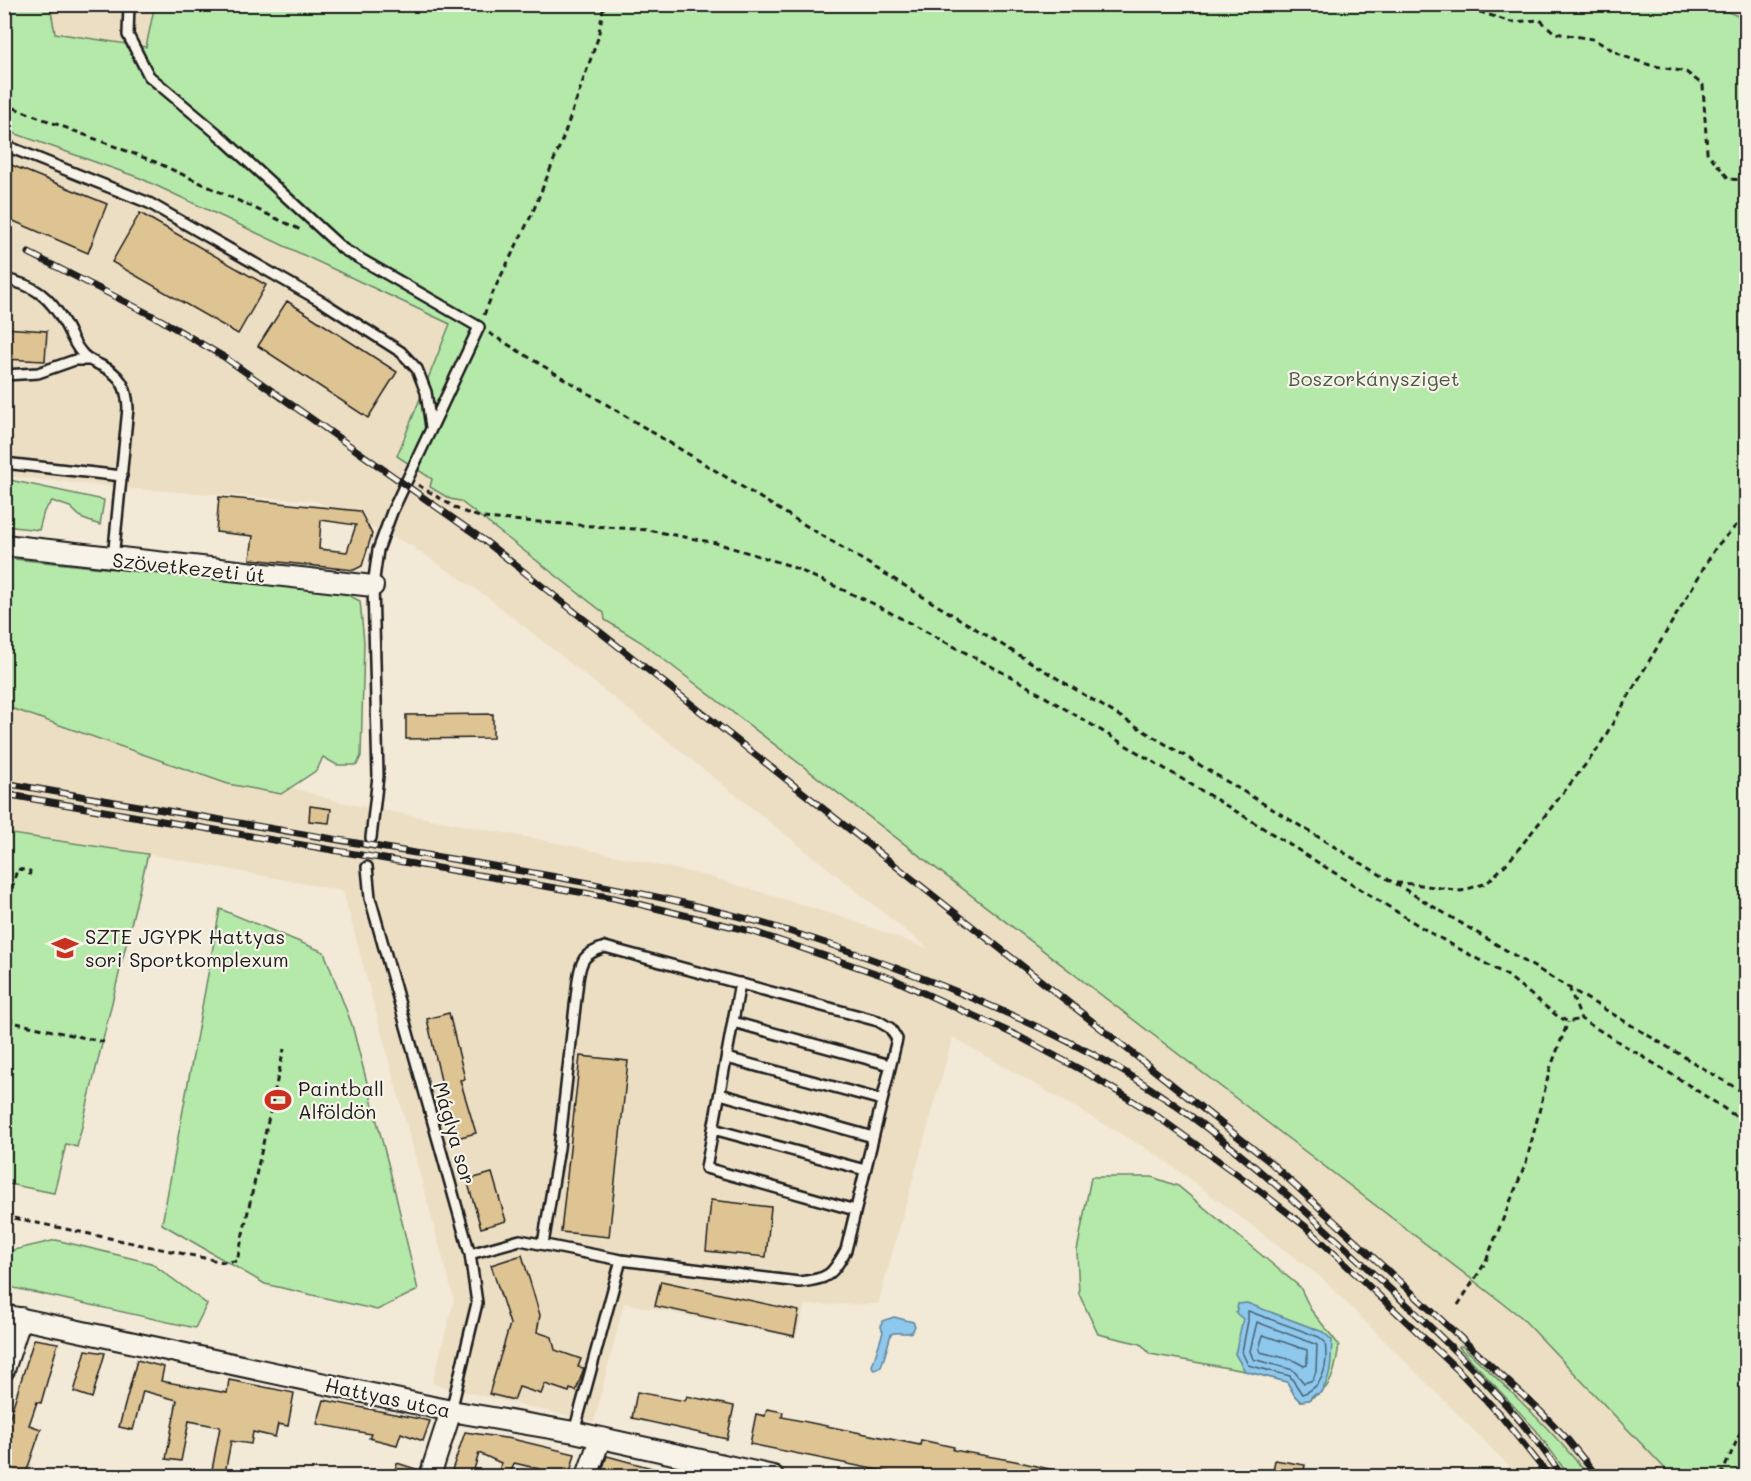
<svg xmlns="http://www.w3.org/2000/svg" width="1751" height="1481" font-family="Mali,sans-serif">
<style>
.built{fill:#ecdec3}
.green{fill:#b4e9aa;stroke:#688263;stroke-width:1.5}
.water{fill:#8ec8ed;stroke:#608399;stroke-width:1.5}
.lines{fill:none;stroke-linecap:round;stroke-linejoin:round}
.shore{stroke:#4a6170;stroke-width:1.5}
.building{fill:#dec393;stroke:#1c1c1c;stroke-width:1.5;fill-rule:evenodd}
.lane-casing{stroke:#1c1c1c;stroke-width:14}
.street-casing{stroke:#1c1c1c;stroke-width:24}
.path{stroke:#1c1c1c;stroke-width:3;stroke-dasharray:6 4.5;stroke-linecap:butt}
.lane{stroke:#f7f3e8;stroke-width:9}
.street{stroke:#f7f3e8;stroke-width:20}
.rail-casing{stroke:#1c1c1c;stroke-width:7}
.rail{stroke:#f7f3e8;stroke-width:4.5;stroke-dasharray:14;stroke-linecap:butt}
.labels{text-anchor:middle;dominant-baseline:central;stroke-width:4.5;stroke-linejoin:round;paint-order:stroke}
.park-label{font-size:20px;fill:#4a5a47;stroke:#f7f3e8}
.street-label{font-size:20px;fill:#1c1c1c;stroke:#f7f3e8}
.poi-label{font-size:20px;fill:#1c1c1c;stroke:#f7f3e8;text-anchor:start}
</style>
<rect width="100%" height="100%" fill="#f2e9d7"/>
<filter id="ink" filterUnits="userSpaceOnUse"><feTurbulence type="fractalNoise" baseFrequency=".0167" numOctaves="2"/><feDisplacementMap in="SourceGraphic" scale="12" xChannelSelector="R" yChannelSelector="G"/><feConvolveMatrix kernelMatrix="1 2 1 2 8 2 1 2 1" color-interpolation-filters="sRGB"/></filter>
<g filter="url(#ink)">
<path class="built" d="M50,5H155L147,47L55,33Z
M5,130L140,178L450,324L397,456L421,471L1521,1317L1672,1476H1519L1323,1279L1159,1156L953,1037L878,1304L805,1305L796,1338L624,1303L594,1422L432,1384L454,1300L343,891L148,854L5,833V704L340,802L568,845L711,877L842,917L929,949L486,596L410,545L316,501L134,489L5,476Z"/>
<path class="green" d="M155,4H1708L1746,19V1476H1672L1521,1317L641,642L605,620L604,613L460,501L450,499L430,487L432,479L397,456L450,324L140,178L5,130V5H50L55,33L146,47Z
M5,479L104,500L100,525L83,519L70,507L52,501L44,511L39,530L5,526Z
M4,558L342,592L360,601L364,642L361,756L357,765H337L323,757L317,770L281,794L228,784L5,706Z
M5,833L148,854L77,1147L66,1144L54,1193L9,1184L5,1198Z
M220,909L324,952L352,1025L391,1175L418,1290L377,1310L265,1284L162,1224Z
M1091,1177H1152L1178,1186L1300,1287L1311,1310L1339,1345C1336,1361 1335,1382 1320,1393C1316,1396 1313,1395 1309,1400L1300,1401L1295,1396L1287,1382L1245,1371L1150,1354L1141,1344L1098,1334L1079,1294L1077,1251Z
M56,1240L151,1263L207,1304L195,1328L5,1286V1252Z
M1462,1346C1507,1387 1551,1429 1589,1476H1569L1536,1430L1459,1347Z"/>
<path class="water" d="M1247,1303L1323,1332L1332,1340C1331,1359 1332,1378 1320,1393L1313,1395L1309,1400L1300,1401L1295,1396L1287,1382L1245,1371L1235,1354L1243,1319L1236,1313L1238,1304Z
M894,1317L913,1322L915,1326L912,1332C905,1335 899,1331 891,1334C888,1345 885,1356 881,1367L874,1370L872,1366L883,1332L881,1327L882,1321Z"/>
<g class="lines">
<path class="shore" d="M1248,1311L1319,1337L1325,1342C1328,1363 1325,1387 1302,1394L1290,1376L1248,1365L1242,1352L1248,1321Z
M1257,1322L1317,1345L1316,1371L1313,1380L1304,1383L1293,1370L1253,1359L1250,1351Z
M1263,1335L1307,1350V1365L1304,1366L1293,1360L1260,1352L1259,1349Z"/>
</g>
<path class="building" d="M4,162L107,204L88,253L4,217Z
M140,213L266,285L238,334L112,262Z
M287,301L397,372L368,418L258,346Z
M4,328L47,331L45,361L4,359Z
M219,497L360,511L372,534L362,566L354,570L250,559L253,536L216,532ZM321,520L356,525L347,552L319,549Z
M493,714V738L406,739V715Z
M310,806L331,809L329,823L309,821Z
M449,1013L465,1079L460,1080L476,1133L457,1138L445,1098L427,1019Z
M580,1056L628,1061L609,1237L561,1232Z
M492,1173L506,1221L481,1228L467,1180Z
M711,1200L771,1207L766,1257L706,1251Z
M522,1255L540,1315L537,1332L552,1337L555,1350L581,1359L578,1367L584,1368L576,1391L570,1389L569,1392L545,1384L541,1394L519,1387L514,1400L489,1394L510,1324L491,1265Z
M661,1281L799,1311L794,1336L655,1306Z
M34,1339L58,1343L41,1403L37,1402L29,1425L41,1429L25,1476H4V1435Z
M86,1350L105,1353L92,1398L74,1392Z
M137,1360L164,1367L161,1381L227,1393L229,1380L294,1393L288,1426L278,1424L275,1437L253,1432L251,1444L231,1441L225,1473L212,1470L220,1427L189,1421L181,1461L166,1459L177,1400L143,1391L133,1430L119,1427Z
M637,1392L685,1401L687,1396L734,1406L727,1439L632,1418Z
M324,1400L364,1408L430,1421L423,1441L401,1433L397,1445L369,1438L371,1434L317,1424Z
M767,1409L783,1412L782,1417L920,1445L921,1440L954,1447L953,1450L1015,1461L1058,1471V1476H907L750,1444L756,1414L765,1416Z
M465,1432L512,1439L575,1454L569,1476L514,1463L510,1476H498L501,1463L479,1453L472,1476L452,1470Z
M607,1456L667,1472V1476H600Z
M1275,1460L1305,1465L1303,1476H1272Z
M397,1463L419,1470L418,1476H393Z"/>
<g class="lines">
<g class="lane-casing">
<path id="lane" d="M129,4L128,35L149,76L219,135L343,249L479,327L392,512L378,550L373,586L378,776L371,838
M4,145L149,203L324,303L401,352L417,369L426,392L431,427
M4,279C35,285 50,297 65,324C70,333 74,344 81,352C86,359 92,361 100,365C120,374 127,386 128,408L113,559
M4,375L38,373L75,360H89
M4,463L122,476
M367,867L370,898L470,1254L477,1303L451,1411
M740,983L706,1168L855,1210
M4,1020H6
M733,1022L890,1065
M727,1058L882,1100
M720,1094L873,1137
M713,1129L865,1170
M543,1244L559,1148L578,980C581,959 584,954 605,947L878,1021L890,1028L897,1039L846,1250C832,1275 829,1279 799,1282L621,1260L574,1432
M470,1254L520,1240L621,1260"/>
</g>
<g class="street-casing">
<path id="street" d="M4,545L373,586
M4,1315L451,1411L574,1432L773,1476
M4,1370L21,1318
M430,1476L451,1411
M587,1476L600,1439"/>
</g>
<path class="path" d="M1438,4L1465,7L1511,22L1540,20L1555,33L1593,39L1623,56L1650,65L1686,72L1703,85L1707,152L1729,179L1746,180
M4,104L158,163L303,231
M484,315L494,290L532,214L563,138L598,38L604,4
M489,333L1394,883L1746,1094
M418,485L459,510L482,518L648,530L716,543L788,565L872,603L1017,680L1247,818L1429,932L1508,976L1556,1015L1568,1022L1581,1019
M1396,883L1414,884L1461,891L1487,883L1509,861L1597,750L1716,547L1746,515
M4,905H8L17,869L30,871L29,879
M1569,987L1581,1019L1681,1080L1746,1123
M16,1023L104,1042
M4,1216L223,1262L237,1261L284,1049
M1458,1305L1485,1263L1526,1163L1550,1069L1568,1022
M1721,1476L1746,1420"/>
<use href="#lane" class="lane"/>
<use href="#street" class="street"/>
<g class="rail-casing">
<path id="rail" d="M29,253L161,320L224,357L485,541L1270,1162L1540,1411L1567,1439L1597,1476
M4,783C141,807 278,829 415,853C530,872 649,891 762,923C833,944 902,969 970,997C1035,1025 1101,1054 1159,1094C1233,1143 1298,1204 1363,1264C1434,1330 1508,1396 1562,1476
M4,794L614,898L754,932L893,979L1018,1036L1087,1073L1154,1114L1260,1191L1306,1227L1459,1371L1501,1416L1549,1476"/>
</g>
<use href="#rail" class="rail"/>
</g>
</g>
<defs>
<g id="university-bare" transform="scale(2.07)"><path d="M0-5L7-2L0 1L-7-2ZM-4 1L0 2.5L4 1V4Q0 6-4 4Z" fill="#c8321e" stroke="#f7f3e8" stroke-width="2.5" paint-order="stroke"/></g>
<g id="stadium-bare" transform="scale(2.07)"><path d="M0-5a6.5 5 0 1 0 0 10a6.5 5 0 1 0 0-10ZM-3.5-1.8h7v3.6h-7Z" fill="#c8321e" stroke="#f7f3e8" stroke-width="2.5" paint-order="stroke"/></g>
</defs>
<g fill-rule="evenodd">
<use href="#university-bare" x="65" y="948"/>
<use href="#stadium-bare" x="278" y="1100"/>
</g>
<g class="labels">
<g class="park-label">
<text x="1374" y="378">Boszorkánysziget</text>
</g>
<g class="street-label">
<text transform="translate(189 567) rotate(6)">Szövetkezeti út</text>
<text transform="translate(455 1133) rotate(74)">Máglya sor</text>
<text transform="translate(388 1397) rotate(12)">Hattyas utca</text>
</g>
<g class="poi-label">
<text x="85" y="936">SZTE JGYPK Hattyas<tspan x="85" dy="23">sori Sportkomplexum</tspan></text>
<text x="298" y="1088">Paintball<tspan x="298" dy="23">Alföldön</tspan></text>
</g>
</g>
<rect width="1751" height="1481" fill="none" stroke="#f7f3e8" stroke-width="24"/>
<rect x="12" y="12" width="1727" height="1457" fill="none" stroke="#1c1c1c" stroke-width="2" filter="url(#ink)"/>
</svg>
